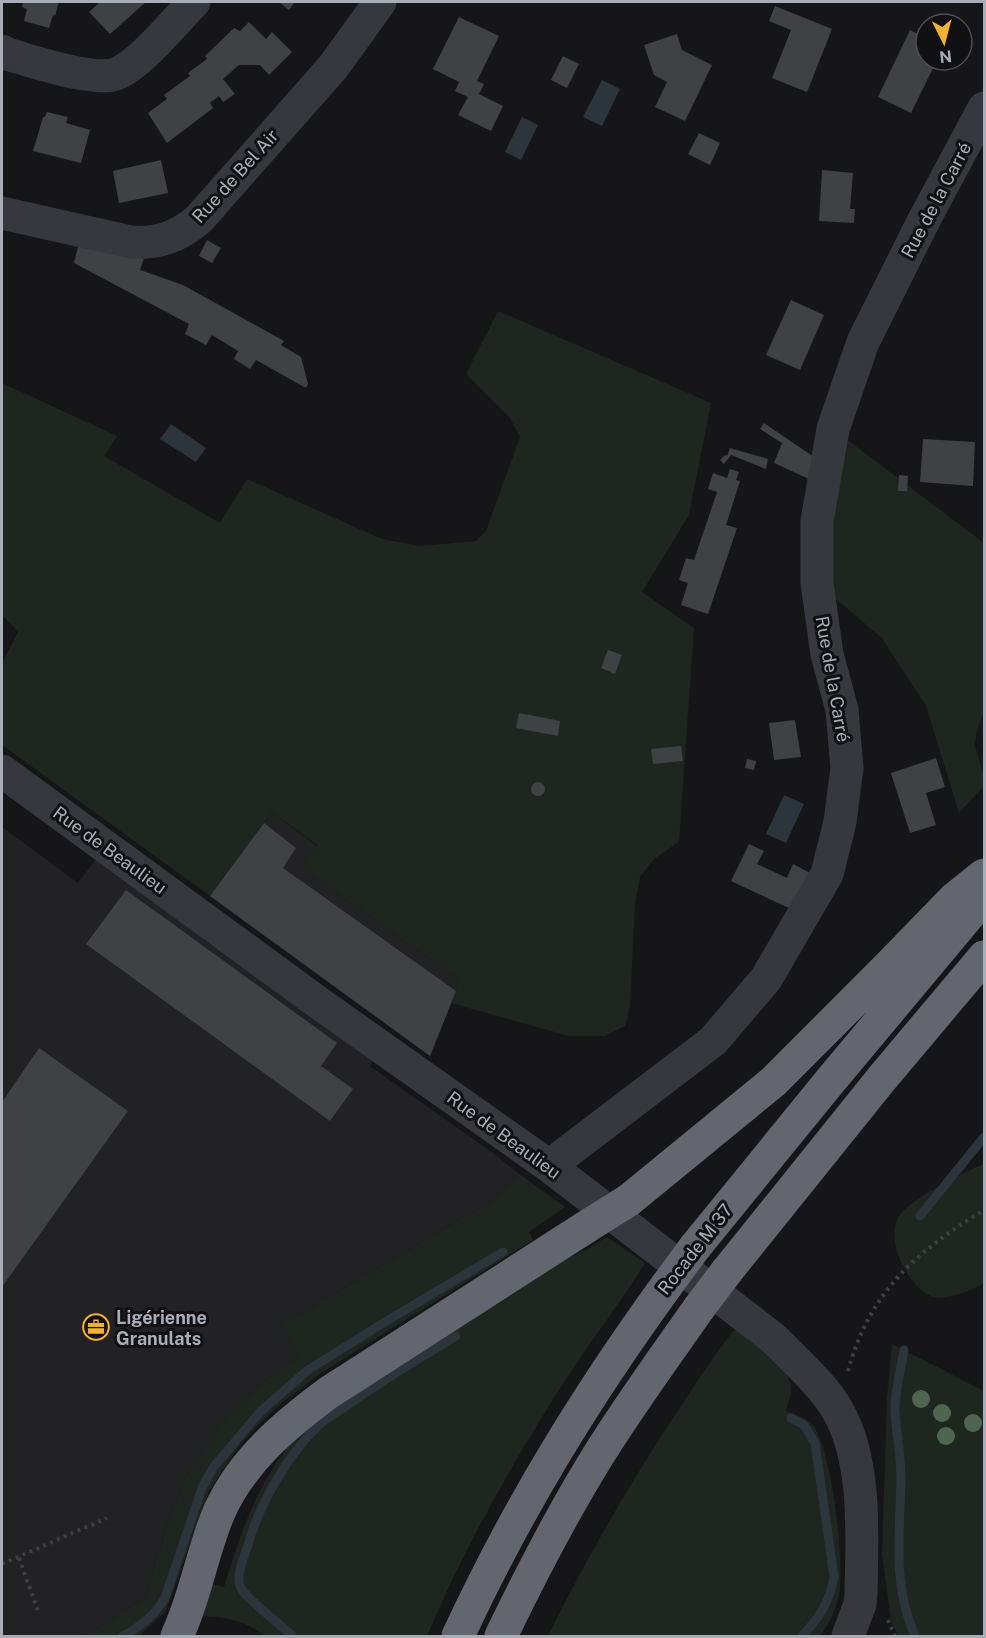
<svg xmlns="http://www.w3.org/2000/svg" width="986" height="1638" font-family="'Public Sans',sans-serif">
<style>
.built{fill:#222225}
.green{fill:#1e261f}
.water{fill:#2c353c}
.lines{fill:none;stroke-linecap:round;stroke-linejoin:round}
.stream{stroke:#2c353c;stroke-width:9}
.building{fill:#404145}
.path{stroke:#3d3f44;stroke-width:4;stroke-dasharray:3 4.5;stroke-linecap:butt}
.minor{stroke:#37383d;stroke-width:33}
.highway{stroke:#63666e;stroke-width:33}
.highway-bridge{stroke:#63666e;stroke-width:33}
.tree{fill:#506452}
.labels{text-anchor:middle;dominant-baseline:central;stroke-width:6;stroke-linejoin:round;paint-order:stroke}
.street-label{font-size:18px;fill:#a8adb8;stroke:#111113}
.poi-label{font-size:18px;font-weight:bold;fill:#a8adb8;stroke:#111113;text-anchor:start}
</style>
<rect width="100%" height="100%" fill="#161618"/>
<path class="built" d="M272,812L317,846L301,868L460,980L430,1056L210,896Z
M2,827L78,883L99,855L377,1056L370,1066L497,1156L518,1173L498,1197L281,1325L301,1356L263,1382L246,1399L189,1471L171,1514L145,1596L114,1619L83,1636H2Z"/>
<path class="green" d="M498,311L711,403L689,515L642,592L694,628L679,842L654,859L640,877L635,904L630,1006L625,1026L605,1036H569L451,1003L460,980L301,868L317,845L272,812L210,896L2,745V663L18,632L2,615V383L117,436L104,456L220,523L247,479L382,539L420,546L476,541L486,531L520,437L510,418L466,374Z
M833,429L984,543V712L977,731L975,745L983,773V787L959,813L926,706L882,638L817,583Z
M984,1164V1283C973,1290 946,1301 933,1297C908,1288 884,1239 899,1216C909,1200 966,1171 984,1164Z
M518,1173L565,1207L529,1232L533,1240L321,1373L284,1401L262,1421L240,1445L209,1491L169,1603L165,1612L139,1636H83L114,1619L145,1596L171,1514L189,1471L228,1417L263,1382L300,1356L281,1325L498,1197Z
M607,1237L645,1263C621,1302 593,1338 568,1376C515,1458 465,1546 427,1636H265C244,1620 227,1617 201,1616L210,1584L224,1587C245,1519 261,1472 312,1419L555,1258C575,1260 590,1247 607,1237Z
M739,1324C755,1339 784,1361 790,1382C793,1391 788,1402 786,1411C794,1414 804,1417 811,1423C832,1444 845,1565 839,1595C836,1610 829,1625 819,1636H548C585,1561 627,1488 673,1418C694,1386 715,1353 739,1324Z
M892,1344L984,1391V1636H899L891,1621L882,1554L887,1397Z"/>
<path class="water" d="M602,80L620,89L602,126L583,117Z
M522,117L538,125L521,160L505,152Z
M171,424L206,448L196,462L160,439Z
M784,795L804,804L786,843L766,834Z"/>
<g class="lines">
<path class="stream" d="M920,1216L984,1137
M904,1350C901,1369 895,1390 895,1409C896,1432 901,1455 901,1478C900,1533 892,1584 915,1636
M791,1418L804,1425L815,1443L834,1577C829,1603 820,1617 802,1636
M123,1636C140,1627 155,1615 165,1598L202,1488L213,1468L260,1412L308,1370L385,1322L503,1252
M292,1636C281,1624 244,1598 240,1586C236,1573 245,1555 249,1542C260,1503 289,1453 319,1425C327,1418 336,1413 345,1407C380,1381 419,1359 456,1336"/>
</g>
<path class="building" d="M23,2H59L55,16L53,15L49,28L24,21L27,9L22,7Z
M100,2H146L110,34L89,12Z
M279,2H295L289,10Z
M775,6L832,29L807,92L772,78L791,30L769,21Z
M459,17L499,36L477,81L484,84L479,94L503,106L491,131L458,115L468,97L455,91L459,82L433,69Z
M249,22L266,39L272,32L292,52L269,75L260,65H239L223,79L235,94L223,102L219,96L210,103L213,108L167,143L148,113L167,99L164,95L190,76L188,73L207,59L205,56L234,28L240,31Z
M910,30L926,38V60H931L929,63L934,66L911,113L878,97Z
M677,34L682,50L712,65L685,121L655,107L667,82L654,75L644,45Z
M563,56L579,64L567,88L551,80Z
M47,112L68,117L66,123L90,130L81,163L33,151L43,117H45Z
M699,133L720,143L710,165L688,154Z
M161,160L168,193L119,203L113,171Z
M822,170L853,173L850,209H855L854,223L819,221Z
M207,240L221,248L212,263L199,256Z
M79,243L145,255L140,270L183,285L284,341L281,345L301,357L308,384L306,388L256,360L250,369L234,359L238,351L212,335L206,345L185,334L189,324L74,263Z
M791,300L824,315L800,370L766,355Z
M764,423L814,457L809,479L774,463L782,443L760,429Z
M923,439L975,442L973,486L920,482Z
M730,448L768,459L766,469L731,455L724,464L720,460L725,455L727,456Z
M730,469L739,472L736,480L740,481L726,525L737,528L708,614L681,605L688,583L679,580L686,558L694,560L717,492L708,489L713,473L727,478Z
M899,475L908,476L907,491H898Z
M608,650L622,655L615,674L601,668Z
M519,713L560,721L558,736L516,728Z
M795,720L801,757L774,760L769,723Z
M681,746L683,761L653,764L651,749Z
M936,758L945,787L926,793L936,825L910,833L891,773Z
M747,759L756,761L754,770L745,768Z
M531 789a7 7 0 1 1 14 0a7 7 0 1 1-14 0Z
M264,823L296,848L283,868L456,991L430,1056L210,896Z
M749,844L764,851L757,864L787,878L793,864L812,874L791,909L731,881Z
M126,890L337,1043L321,1066L353,1089L330,1121L86,944Z
M39,1048L128,1111L2,1287V1102Z"/>
<g class="lines">
<path class="path" d="M848,1371C869,1292 917,1251 984,1210
M19,1558L39,1614
M2,1564L107,1518
M888,1620L895,1636"/>
<path class="minor" d="M2,51L7,54C32,61 92,82 116,74C140,65 175,21 194,2
M2,213L131,242C158,244 178,237 199,219L333,67L380,2
M2,771L323,1006L549,1166L773,1338C793,1358 825,1387 838,1411C867,1462 862,1536 861,1593L860,1604L848,1636
M549,1166L713,1041L766,979L827,874L840,822L847,768L842,710L827,654L817,583V521L833,429L863,342L924,220L984,108"/>
<path class="highway" d="M629,1200L773,1082L889,966L954,899L984,875
M695,1247L831,1080L984,897
M727,1271L883,1077L984,957
M177,1636C196,1596 202,1551 220,1510C243,1460 285,1425 328,1393L586,1227
M458,1636C517,1509 585,1398 667,1285
M501,1636C530,1576 561,1516 596,1459C628,1407 664,1358 699,1308"/>
<path class="highway-bridge" d="M586,1227L629,1200
M667,1285L695,1247
M699,1308L727,1271"/>
</g>
<g class="tree">
<circle cx="921" cy="1399" r="9"/>
<circle cx="942" cy="1413" r="9"/>
<circle cx="973" cy="1423" r="9"/>
<circle cx="946" cy="1436" r="9"/>
</g>
<defs>
<g id="office-ring" transform="scale(1.35)"><circle r="9.5" fill="#111113" stroke="#f2b134" stroke-width="1.5"/><path d="M-6-3h4V-5.5h4V-3h4V5H-6ZM-1-4.5V-3h2v-1.5ZM-6 0V1H6V0Z" fill="#f2b134"/></g>
</defs>
<g fill-rule="evenodd">
<use href="#office-ring" x="96" y="1327"/>
</g>
<g class="labels">
<g class="street-label">
<text transform="translate(235 176) rotate(-48)">Rue de Bel Air</text>
<text transform="translate(936 200) rotate(-62)">Rue de la Carré</text>
<text transform="translate(833 679) rotate(80)">Rue de la Carré</text>
<text transform="translate(110 850) rotate(36)">Rue de Beaulieu</text>
<text transform="translate(504 1135) rotate(36)">Rue de Beaulieu</text>
<text transform="translate(695 1249) rotate(-52)">Rocade M 37</text>
</g>
<g class="poi-label">
<text x="116" y="1317">Ligérienne<tspan x="116" dy="21">Granulats</tspan></text>
</g>
</g>
<rect width="986" height="1638" fill="none" stroke="#a8adb8" stroke-width="6"/>
<g transform="translate(944 42) rotate(174)"><circle r="28" fill="#111113" stroke="#4d4f55" stroke-width="1.5"/>
<path d="M0-4.5L10 22L0 15L-10 22Z" fill="#f2b134"/>
<text y="-9" font-size="16" font-weight="bold" text-anchor="middle" fill="#a8adb8">N</text>
</g>
</svg>
